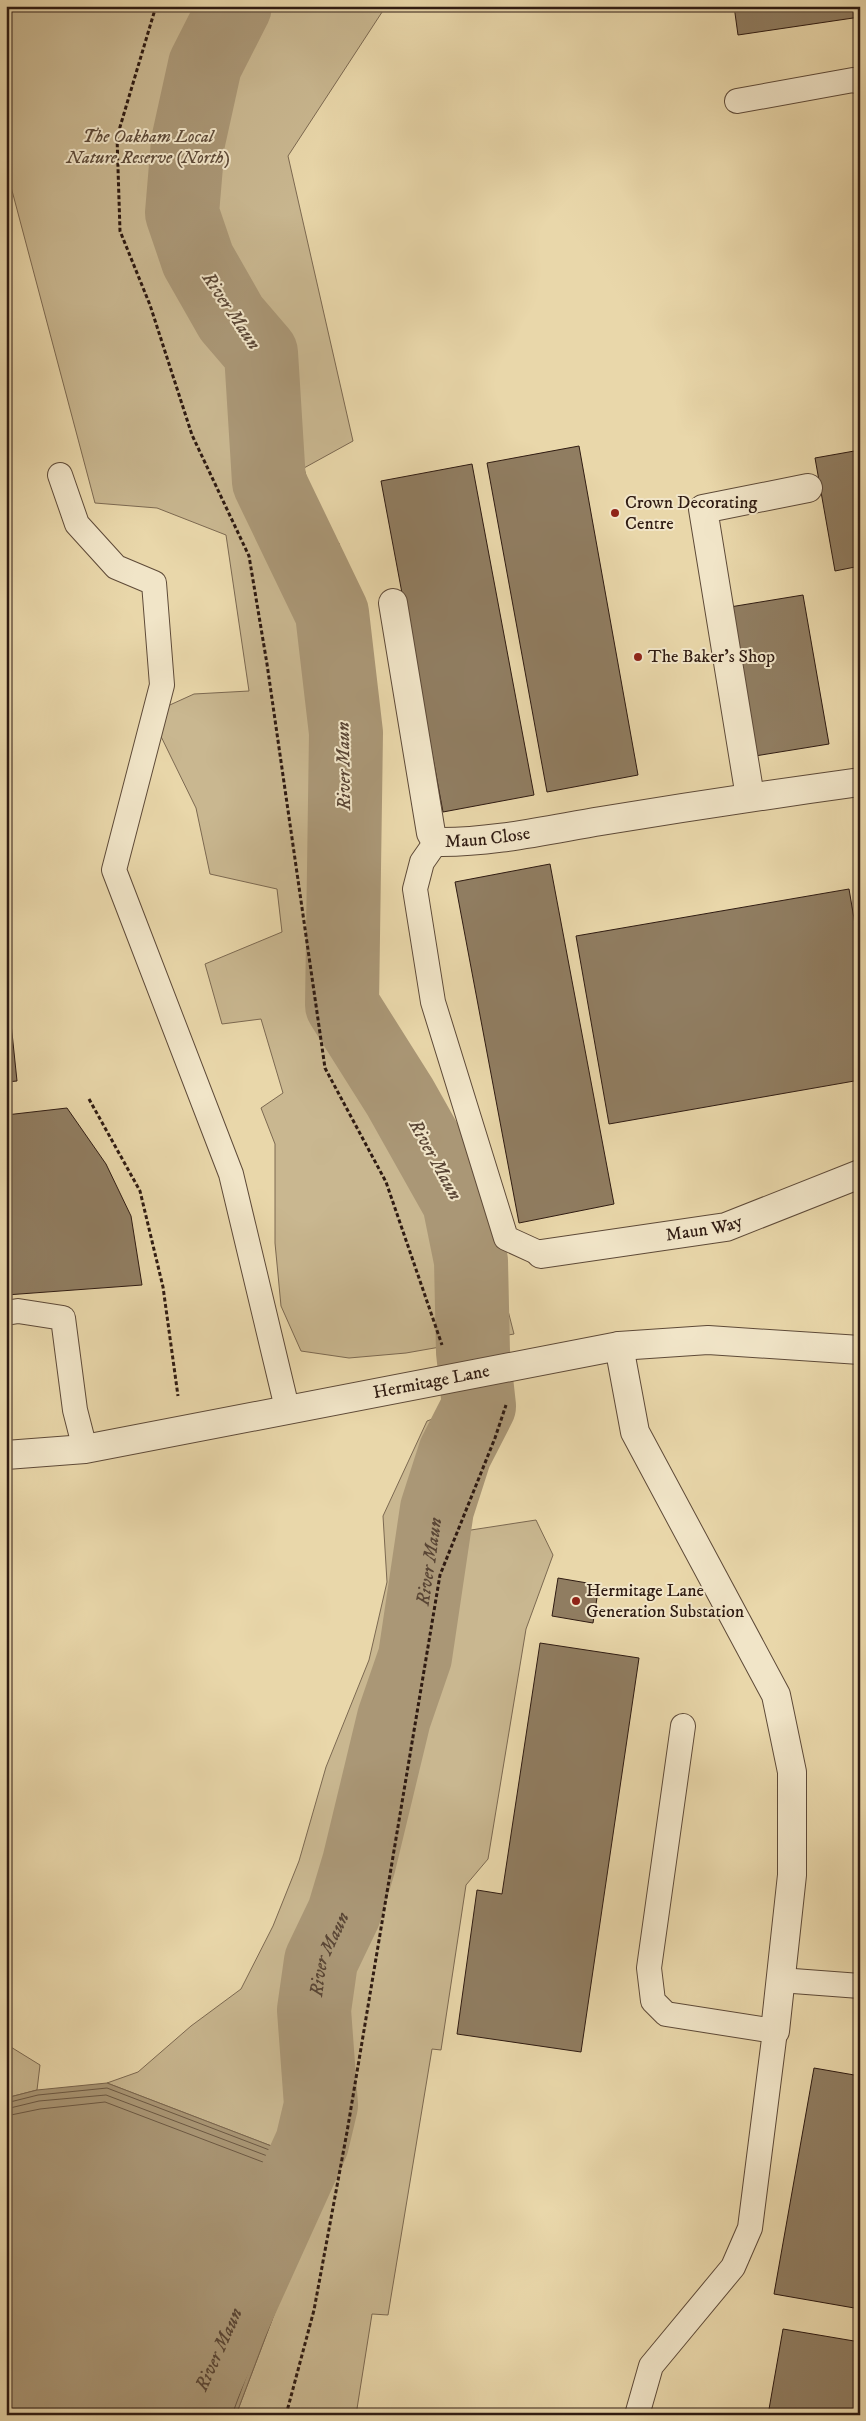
<svg xmlns="http://www.w3.org/2000/svg" width="866" height="2421" font-family="'IM FELL DW Pica',serif">
<style>
.green{fill:#c9b790;stroke:#7c6951}
.water{fill:#aa9776;stroke:#79654e}
.lines{fill:none;stroke-linecap:round;stroke-linejoin:round}
.shore{stroke:#6c5944;stroke-width:1}
.river{stroke:#aa9776;stroke-width:74}
.building{fill:#907d61;stroke:#2f1b12}
.service-casing{stroke:#5e4a38;stroke-width:26}
.minor-casing{stroke:#5e4a38;stroke-width:30}
.tertiary-casing{stroke:#5e4a38;stroke-width:30}
.path{stroke:#2f1b12;stroke-width:3;stroke-dasharray:4 2.5;stroke-linecap:butt}
.service{stroke:#f1e5c8;stroke-width:24}
.minor{stroke:#f1e5c8;stroke-width:28}
.tertiary{stroke:#f1e5c8;stroke-width:28}
.poi-dot{fill:#8f2418;stroke:#f1e5c8;stroke-width:2}
.labels{text-anchor:middle;dominant-baseline:central;stroke-width:4;stroke-linejoin:round;paint-order:stroke}
.park-label{font-size:18px;font-style:italic;fill:#5d4a38;stroke:#f1e5c8}
.poi-label{font-size:18px;fill:#2f1b12;stroke:#f1e5c8;text-anchor:start}
.street-label{font-size:18px;fill:#2f1b12;stroke:#f1e5c8}
.water-label{font-size:19px;font-style:italic;fill:#5a4635;stroke:#f1e5c8}
</style>
<rect width="100%" height="100%" fill="#e9d7aa"/>
<filter id="stains"><feTurbulence type="fractalNoise" baseFrequency=".004" numOctaves="4"/><feColorMatrix values="0 0 0 0 .2 0 0 0 0 .09 0 0 0 0 .02 0 0 0 .5 -.17"/></filter>
<radialGradient id="worn" r=".72"><stop offset=".6" stop-color="#630" stop-opacity="0"/><stop offset="1" stop-color="#630" stop-opacity=".3"/></radialGradient>
<path class="green" d="M6,6H386L288,156L353,441L304,468L318,523L339,543L369,712L375,1021L449,1145L468,1155L514,1334L406,1353L349,1358L301,1351L281,1306L275,1243V1144L261,1108L283,1093L261,1019L222,1024L205,964L282,932L277,889L210,874L196,808L150,714L194,694L249,691L226,535L157,508L95,503L6,168Z
M460,1409L476,1460L452,1520L471,1530L536,1520L553,1555L526,1629L488,1859L466,1885L441,2050L432,2049L388,2315L372,2314L356,2415H236L303,2238L312,2143L274,2147L107,2083L138,2072L191,2026L241,1989L273,1926L299,1861L326,1767L369,1660L387,1582L383,1516L427,1421Z
M6,2044L40,2065L37,2090L6,2098Z"/>
<path class="water" d="M107,2083L274,2147L312,2143L303,2238L236,2415H6V2098L37,2090Z"/>
<g class="lines">
<path class="shore" d="M6,2103L38,2095L107,2088L272,2151L306,2150L298,2237L232,2415
M6,2109L39,2101L106,2095L270,2157H299L291,2236L225,2415
M6,2116L40,2109L105,2102L268,2164L290,2165L284,2234L219,2406L218,2415"/>
<path class="river" id="s1" d="M189,2415L312,2143L321,2105L314,2010L321,1961L344,1913L359,1863L394,1718L415,1657L437,1509L455,1453L479,1406L473,1352L471,1261L459,1202L400,1097L342,1005L346,733L332,613L269,482L261,353L231,318L198,260L182,213L188,142L205,65L235,6"/>
</g>
<path class="building" d="M734,6H860V17L738,35Z
M579,446L638,775L547,792L487,463Z
M860,450V566L835,571L815,458Z
M472,464L534,795L443,812L381,481Z
M803,595L829,744L755,756L730,607Z
M550,864L614,1204L519,1223L455,882Z
M849,889L860,954V1080L609,1124L576,936Z
M6,975L17,1081L6,1082Z
M67,1108L106,1164L131,1216L142,1285L6,1295V1115Z
M558,1578L599,1585L593,1623L552,1616Z
M540,1643L639,1658L581,2052L457,2034L477,1890L502,1894Z
M814,2068L860,2076V2309L774,2294Z
M783,2329L860,2342V2415H768Z"/>
<g class="lines">
<g class="service-casing">
<path id="service" d="M737,101L853,80L860,82
M60,475L77,524L116,567L154,583L162,685L114,870L231,1174L287,1408
M436,842L422,862L415,889L433,1002L506,1238L541,1254
M6,1313L18,1311L63,1318L75,1410L85,1449
M780,1980L860,1986
M637,2415L651,2366L733,2267L750,2228L775,2031L666,2014L653,2001L649,1968L683,1726"/>
</g>
<g class="minor-casing">
<g id="minor">
<path id="s2" d="M393,603L431,833L436,842C491,843 547,830 601,821C687,807 773,794 860,782"/>
<path d="M750,797L703,509L808,488"/>
<path id="s3" d="M541,1254L726,1227L860,1174"/>
<path d="M619,1346L635,1432L776,1695L792,1772V1875L775,2031"/>
</g>
</g>
<g class="tertiary-casing">
<g id="tertiary">
<path id="s4" d="M6,1455L85,1449L619,1346L708,1340L860,1350"/>
</g>
</g>
<path class="path" d="M156,6L117,137L120,231L150,305L192,435L249,556L267,664L325,1068L386,1182L442,1345
M89,1099L140,1191L163,1287L178,1396
M286,2415L314,2310L347,2132L440,1575L495,1438L506,1405"/>
<use href="#service" class="service"/>
<use href="#minor" class="minor"/>
<use href="#tertiary" class="tertiary"/>
</g>
<g class="poi-dot">
<circle cx="615" cy="513" r="5"/>
<circle cx="638" cy="657" r="5"/>
<circle cx="576" cy="1601" r="5"/>
</g>
<g class="labels">
<g class="park-label">
<text x="148" y="137">The Oakham Local<tspan x="148" dy="21">Nature Reserve (North)</tspan></text>
</g>
<g class="poi-label">
<text x="625" y="503">Crown Decorating<tspan x="625" dy="21">Centre</tspan></text>
<text x="648" y="657">The Baker's Shop</text>
<text x="586" y="1591">Hermitage Lane<tspan x="586" dy="21">Generation Substation</tspan></text>
</g>
<g class="street-label">
<text stroke="none"><textPath href="#s2" startOffset="295">Maun Close</textPath></text>
<text stroke="none"><textPath href="#s3" startOffset="165">Maun Way</textPath></text>
<text stroke="none"><textPath href="#s4" startOffset="432">Hermitage Lane</textPath></text>
</g>
<g class="water-label">
<text transform="translate(231 311) rotate(56)">River Maun</text>
<text transform="translate(344 766) rotate(-91)">River Maun</text>
<text transform="translate(435 1160) rotate(61)">River Maun</text>
<text stroke="none"><textPath href="#s1" startOffset="898">River Maun</textPath></text>
<text stroke="none"><textPath href="#s1" startOffset="491">River Maun</textPath></text>
<text stroke="none"><textPath href="#s1" startOffset="72">River Maun</textPath></text>
</g>
</g>
<rect width="866" height="2421" fill="none" stroke="#e9d7aa" stroke-width="25"/>
<rect x="8" y="8" width="851" height="2406" fill="none" stroke="#2f1b12" stroke-width="2.5"/>
<rect x="12" y="12" width="841" height="2396" fill="none" stroke="#2f1b12"/>
<rect width="100%" height="100%" filter="url(#stains)"/>
<rect width="100%" height="100%" fill="url(#worn)"/>
</svg>
